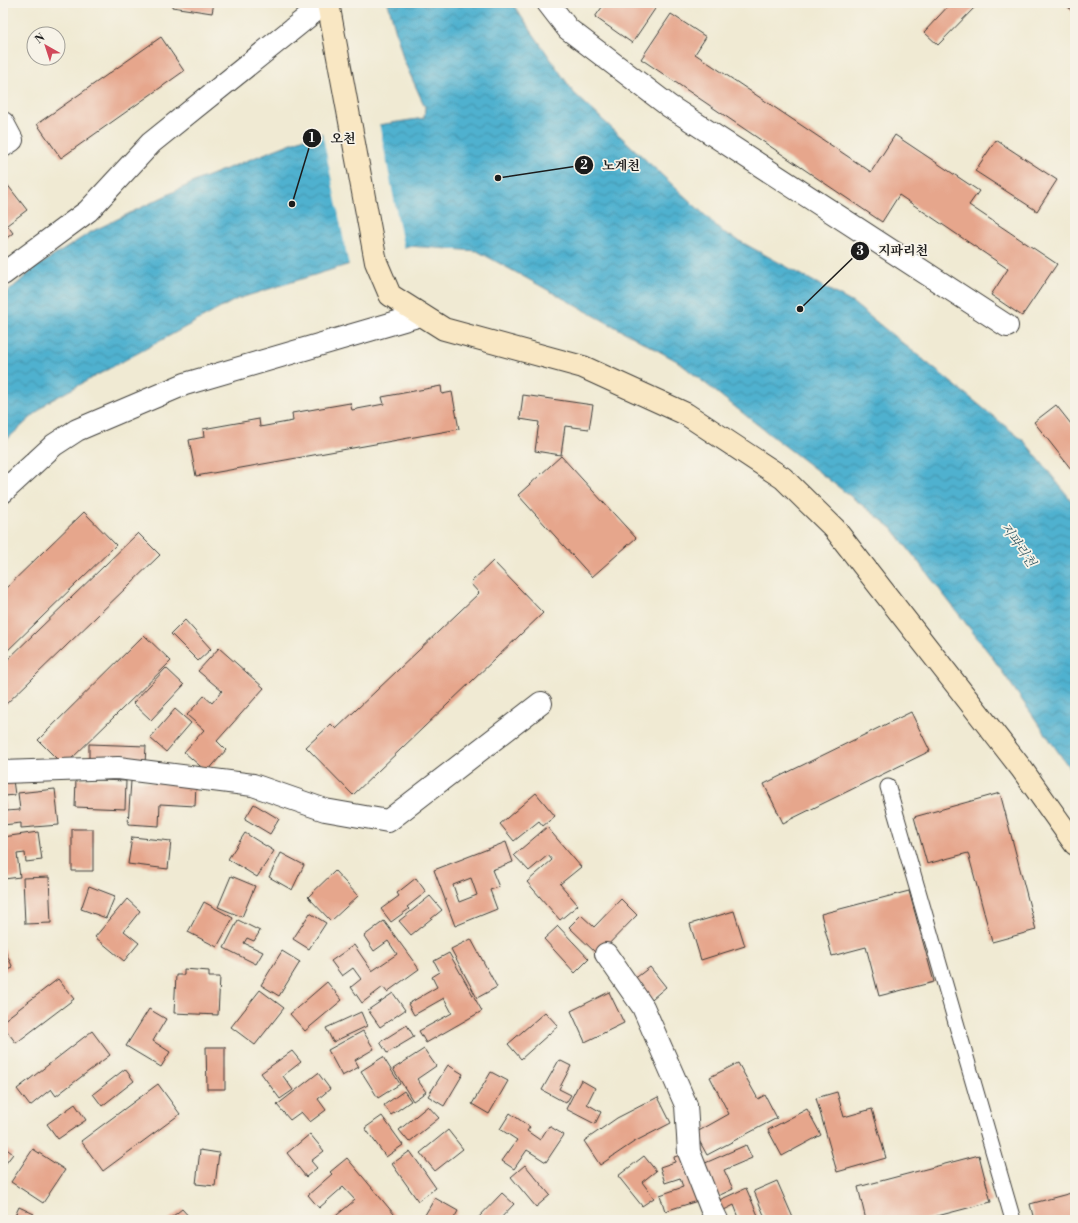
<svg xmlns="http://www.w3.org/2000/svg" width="1078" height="1223" font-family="'Libre Bodoni','Noto Serif KR',serif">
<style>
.water{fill:url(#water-waves);stroke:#366676}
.pier{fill:#f0ead3}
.building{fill:#e6a68c;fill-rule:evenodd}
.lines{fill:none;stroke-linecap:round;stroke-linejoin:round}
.lane-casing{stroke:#3c3b37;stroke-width:17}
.street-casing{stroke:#3c3b37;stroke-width:24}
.secondary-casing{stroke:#3c3b37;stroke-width:24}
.lane{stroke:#fff;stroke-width:15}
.street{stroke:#fff;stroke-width:22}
.secondary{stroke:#f9e7c3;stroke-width:22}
.labels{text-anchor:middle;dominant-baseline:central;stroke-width:3.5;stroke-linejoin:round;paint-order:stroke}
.water-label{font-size:13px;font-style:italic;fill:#315864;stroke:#f7f3e8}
.leader{fill:none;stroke:#1c1c1c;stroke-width:1.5}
.callout-dot{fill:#1c1c1c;stroke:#f7f3e8;stroke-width:1.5}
.mark-label{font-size:12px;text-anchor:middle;font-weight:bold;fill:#fff}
.callout-label{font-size:13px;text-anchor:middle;font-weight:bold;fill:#1c1c1c;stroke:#f7f3e8;stroke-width:3.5;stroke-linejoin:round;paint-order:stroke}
</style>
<defs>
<pattern id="water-waves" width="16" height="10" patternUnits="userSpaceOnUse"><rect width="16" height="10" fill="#50b1cf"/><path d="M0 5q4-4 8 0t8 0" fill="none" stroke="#428fa7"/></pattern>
</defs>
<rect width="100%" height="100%" fill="#f7f3e8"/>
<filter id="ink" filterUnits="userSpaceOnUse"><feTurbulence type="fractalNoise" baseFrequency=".025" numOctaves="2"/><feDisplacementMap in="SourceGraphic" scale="8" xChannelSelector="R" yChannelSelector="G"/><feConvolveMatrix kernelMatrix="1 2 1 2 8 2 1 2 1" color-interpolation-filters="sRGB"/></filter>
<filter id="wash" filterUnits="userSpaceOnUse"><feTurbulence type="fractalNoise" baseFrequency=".012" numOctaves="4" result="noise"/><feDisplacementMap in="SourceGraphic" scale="16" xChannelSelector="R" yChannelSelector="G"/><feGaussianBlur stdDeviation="0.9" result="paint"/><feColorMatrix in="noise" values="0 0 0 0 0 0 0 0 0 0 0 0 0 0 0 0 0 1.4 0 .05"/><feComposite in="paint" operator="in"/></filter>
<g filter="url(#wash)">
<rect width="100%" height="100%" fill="#f0ead3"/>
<path class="water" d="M388,3H512L574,93L723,232L853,303L1025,442L1075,505V776L992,657L892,528L768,433L677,361L477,251L408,246L237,299L48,402L3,443V296L35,268L91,232L198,180L312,135L424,118L425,107L404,61Z"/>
<path class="pier" d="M379,123L404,250L349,266L322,132Z"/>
<g id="blocks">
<path class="building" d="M173,3H214L212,13L172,7Z
M605,3H659L632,43L595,17Z
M951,3H973L976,6L938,45L924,32Z
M1065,3H1075V15Z
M671,14L706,37L695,54L871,172L895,135L979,191L969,205L1057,264L1022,316L991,295L1008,269L952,231L899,195L882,222L641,59Z
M161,37L184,71L61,158L37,124Z
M996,140L1057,180L1037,211L975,171Z
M6,183L27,210L7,225L13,233L3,241V185Z
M441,386L442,394L452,392L459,429L196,476L189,440L204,437L203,429L259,419L260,427L293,421L292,413L350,403L352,410L384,404L382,397Z
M523,395L593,405L589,429L565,426L561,455L535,451L539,422L520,419Z
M1056,405L1075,429V474L1034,422Z
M561,456L636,538L592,577L518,495Z
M84,512L116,545L3,655V591Z
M138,533L160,555L3,707V664Z
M493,561L543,613L353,795L306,747L331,724L336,729L479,593L470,583Z
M185,620L211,649L198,661L171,634Z
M144,635L171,661L64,766L38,740Z
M219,648L264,688L217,741L226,750L207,772L184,752L204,730L187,715L204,696L212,703L222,691L198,671Z
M166,668L184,685L151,720L133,703Z
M175,709L191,723L166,752L150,738Z
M911,712L930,751L783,823L764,784Z
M89,744L146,746L145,764L89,762Z
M76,779L126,781L125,809L75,807Z
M13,780L15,795L5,796L6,811L20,810L18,793L55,789L59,825L21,828V823L3,825V781Z
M131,781L196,785L195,806L160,804L159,826L128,824Z
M536,793L555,816L543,826L539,821L514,841L500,824Z
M1000,793L1036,930L992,942L968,853L927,864L914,817Z
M254,804L279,819L270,834L245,819Z
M547,827L581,867L560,884L578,905L560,920L527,882L552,860L548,855L529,871L514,855Z
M72,829H93V871H72Z
M38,832L42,860L26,862L25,853L17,854L20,877L4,879L3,837Z
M245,833L274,851L257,877L228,859Z
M132,837L171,841L168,869L128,864Z
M506,842L513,862L492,870L499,887L490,890L497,909L455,926L434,870ZM471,878L477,895L459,902L453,885Z
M281,853L304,865L292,890L269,877Z
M335,871L358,896L331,921L308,897Z
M231,876L255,886L242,917L218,907Z
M49,877L51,923L25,924L23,878Z
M416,878L426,892L407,907L409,909L391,922L381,909L399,896L397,893Z
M89,886L115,896L106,918L81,909Z
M909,891L934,982L879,996L866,947L832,956L821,914Z
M430,896L442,910L411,935L399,921Z
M127,899L140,911L124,931L139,943L124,961L95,937Z
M621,899L637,915L598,955L569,927L581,915L594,927Z
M204,902L233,918L217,947L188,932Z
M734,911L745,946L701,960L690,924Z
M310,913L326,923L309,949L293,939Z
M238,920L260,931L254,941L247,938L244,943L263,952L256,964L224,948Z
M384,921L419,969L387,992L383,987L362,1003L351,987L361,979L353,968L342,976L331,961L354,945L372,971L397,954L388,941L374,951L364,936Z
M558,926L589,959L575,973L544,939Z
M471,939L497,987L477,998L451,949Z
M3,947L13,968L3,972Z
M282,951L300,962L279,996L261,985Z
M449,953L482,1011L426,1043L419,1031L452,1013L444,998L414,1015L408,1004L437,987L432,977L440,972L434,961Z
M650,967L666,987L646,1004L629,983Z
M184,969L209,971V977H220L218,1015L174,1013L176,975H184Z
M58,979L74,999L16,1043L3,1026V1021Z
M327,982L342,1000L305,1031L290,1014Z
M260,990L284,1008L255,1045L231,1027Z
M609,992L624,1023L585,1042L571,1011Z
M393,993L405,1010L380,1027L368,1010Z
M149,1009L166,1019L153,1041L170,1052L161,1067L126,1046Z
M361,1012L367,1026L333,1042L326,1028Z
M545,1012L558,1026L521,1059L508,1044Z
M407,1025L414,1037L387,1053L380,1042Z
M92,1031L110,1055L56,1096L51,1089L30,1106L17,1089Z
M363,1031L374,1049L355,1060L359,1067L342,1076L328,1050Z
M206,1047H225V1089H207Z
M424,1049L436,1066L417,1079L426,1092L413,1101L393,1069Z
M292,1051L301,1062L283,1076L293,1090L280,1099L261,1073Z
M383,1057L400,1084L378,1098L361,1071Z
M559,1060L571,1066L559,1089L571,1095L566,1103L542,1090Z
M738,1063L758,1099L765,1095L777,1118L707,1155L695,1133L729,1114L710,1077Z
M448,1065L463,1074L444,1106L428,1096Z
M125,1069L134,1081L102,1106L93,1094Z
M491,1072L508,1081L489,1114L472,1104Z
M318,1073L330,1089L318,1099L326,1110L310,1122L301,1112L290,1120L277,1105Z
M581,1080L595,1088L587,1104L601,1112L595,1124L566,1109Z
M158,1084L180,1114L103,1171L81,1141Z
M404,1091L411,1101L391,1115L384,1105Z
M837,1092L844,1117L872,1109L886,1158L837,1172L816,1098Z
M658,1097L671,1123L634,1142L600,1165L584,1141L617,1118Z
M75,1104L86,1120L58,1139L47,1124Z
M428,1106L439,1118L409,1142L399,1130Z
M807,1109L821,1135L782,1156L768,1130Z
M510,1113L530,1127L527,1131L540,1140L549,1126L564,1135L546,1162L527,1150L514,1169L502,1161L517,1140L500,1129Z
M382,1116L403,1145L386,1157L365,1128Z
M448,1130L463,1149L435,1171L420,1153Z
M310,1134L324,1151L311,1161L317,1168L306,1177L287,1153Z
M746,1145L752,1158L724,1170L733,1189L718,1196L703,1164Z
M3,1146L13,1154L3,1167Z
M33,1149L65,1170L43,1203L11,1182Z
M200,1150L219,1153L215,1186L196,1184Z
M410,1151L436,1188L418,1201L392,1164Z
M687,1153L701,1200L665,1211L660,1195L683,1187L680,1178L665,1183L660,1167L675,1162L674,1157Z
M979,1155L991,1202L922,1220H866L858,1187Z
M644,1156L656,1171L642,1182L654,1198L642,1206L618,1176Z
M347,1158L399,1220H371L367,1216L363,1220H331L355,1200L343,1187L319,1208L308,1195L332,1174L330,1172Z
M525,1165L550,1195L536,1207L511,1177Z
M777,1181L794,1220H766L754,1191Z
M746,1188L760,1220H740L734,1205L720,1212L715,1202Z
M1075,1192V1216L1070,1217L1071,1220H1034L1030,1204Z
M502,1193L514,1204L499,1220H476Z
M435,1198L458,1211L453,1220H422Z
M19,1207L34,1214L31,1220H13Z
M182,1209L192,1220H168Z"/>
</g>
</g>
<g filter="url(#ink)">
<use href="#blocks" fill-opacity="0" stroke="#3c3b37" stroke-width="1"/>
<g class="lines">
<g class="lane-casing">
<path id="lane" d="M888,787L1013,1220"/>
</g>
<g class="street-casing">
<path id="street" d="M548,3L568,29L669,106L1007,326
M3,123L12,140L3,146
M3,274L88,211L151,143L325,3
M3,492L54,445L77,430L185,384L421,315
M3,772L118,768L253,785L325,810L388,821L541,703
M606,954L643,1007L686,1105L689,1152L711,1208L717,1220"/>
</g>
<g class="secondary-casing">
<path id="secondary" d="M328,3L376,262L390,295L444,329L583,367L686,414L783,478L834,528L1021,768L1075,844"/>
</g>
<use href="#lane" class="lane"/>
<use href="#street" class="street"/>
<use href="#secondary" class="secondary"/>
</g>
</g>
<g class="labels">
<g class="water-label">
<text transform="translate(1018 545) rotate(55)">지파리천</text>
</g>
</g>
<path class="leader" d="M292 204L312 138M498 178L584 165M800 309L860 251"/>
<g class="callout-dot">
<circle cx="292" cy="204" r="4"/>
<circle cx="498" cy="178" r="4"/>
<circle cx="800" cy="309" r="4"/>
<circle cx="312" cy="138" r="10"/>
<circle cx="584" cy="165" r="10"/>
<circle cx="860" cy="251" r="10"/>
</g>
<g class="mark-label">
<text x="312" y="142">1</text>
<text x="584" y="169">2</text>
<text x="860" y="255">3</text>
</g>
<g class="callout-label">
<text x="343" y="143">오천</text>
<text x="621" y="170">노계천</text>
<text x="903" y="255">지파리천</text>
</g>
<rect width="1078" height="1223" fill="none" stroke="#f7f3e8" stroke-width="16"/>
<g transform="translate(46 46) rotate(321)"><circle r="19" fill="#f7f3e8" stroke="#9f9d96"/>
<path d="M0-3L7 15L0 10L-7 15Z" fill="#d1495b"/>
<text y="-6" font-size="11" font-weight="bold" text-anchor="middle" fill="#1c1c1c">N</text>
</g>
</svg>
